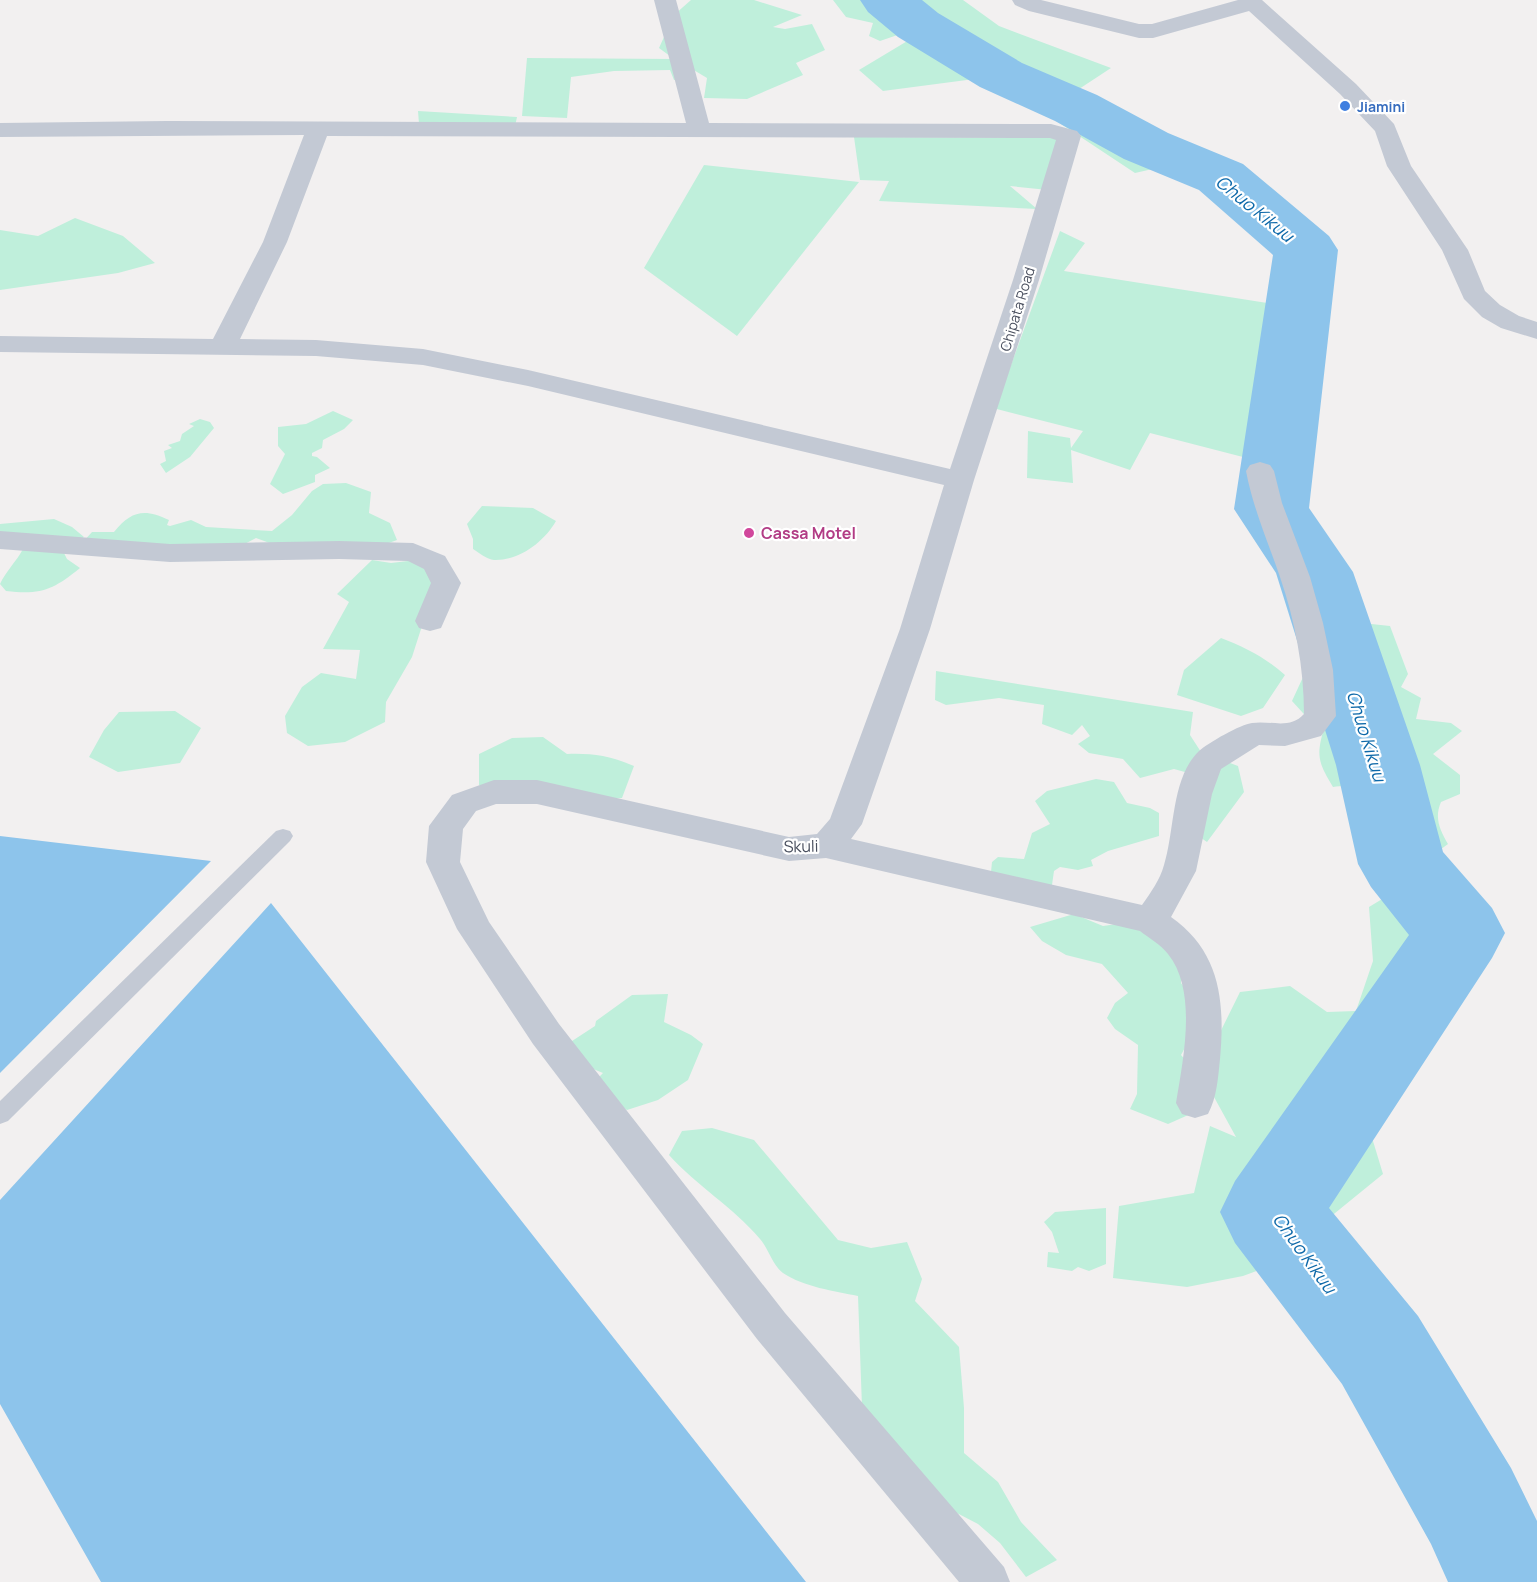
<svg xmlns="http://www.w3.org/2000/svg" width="1537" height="1582" font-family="Manrope,sans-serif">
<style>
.green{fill:#bfefdb}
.water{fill:#8dc4eb}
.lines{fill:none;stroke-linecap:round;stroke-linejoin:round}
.river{fill:#8dc4eb;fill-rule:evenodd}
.lane{fill:#c3c9d4;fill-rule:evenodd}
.street{fill:#c3c9d4;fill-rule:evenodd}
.shop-dot{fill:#3f7fe0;stroke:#fff;stroke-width:2}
.hotel-dot{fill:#d1479c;stroke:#fff;stroke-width:2}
.labels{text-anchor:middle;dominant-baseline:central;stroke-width:4.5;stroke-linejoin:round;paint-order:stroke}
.far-shop-label{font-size:14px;font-weight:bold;fill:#366cbe;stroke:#fff;text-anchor:start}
.far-street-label{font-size:14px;fill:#484e5d;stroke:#fff}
.hotel-label{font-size:16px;font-weight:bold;fill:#b23c85;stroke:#fff;text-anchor:start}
.street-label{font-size:16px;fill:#484e5d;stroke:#fff}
.water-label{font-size:18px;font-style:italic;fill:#0e69a9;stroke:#fff}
</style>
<rect width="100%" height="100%" fill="#f2f0f0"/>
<path class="green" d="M691,0H754L802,15L773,27L785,29L812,24L825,50L796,63L803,75L747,99L704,98L707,78L687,66L693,79L674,80L670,70L614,71L571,77L567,118L522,116L527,58L674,59L659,48L674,15Z
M833,0H963L999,26L1111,68L1076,91L1190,147L1193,161L1246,182L1256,214L1157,168L1135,173L1055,120L1074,92L1048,85L1046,90L982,78L883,91L859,70L919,34L915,29L880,41L869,36L873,23L846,17Z
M418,111L517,117L514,131L419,124Z
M854,137L1059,138L1048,190L1010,186L1037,209L879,201L889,181L860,180Z
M704,165L859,182L737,336L644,268Z
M75,218L123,236L155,263L118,273L0,290V230L38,236Z
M1060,231L1085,243L1064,271L1299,308L1270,464L1150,433L1130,470L1071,450L1073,483L1027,478L1028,431L1070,438L1071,448L1083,431L985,406L1004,384Z
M333,411L353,420L344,429L323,440L322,448L312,453V456L317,457L330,468L315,475V482L283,494L270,484L285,454L278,446V427L306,424Z
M200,419L210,422L214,428L190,457L166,473L160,464L166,461L164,451L172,448L168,445L180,441L182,434L194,426L189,424Z
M346,483L371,492L369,513L390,523L397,540L375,548L275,545L256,538L239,547L81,544L92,532H114C131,511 144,508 169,520L167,525L170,526L191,520L206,527L272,531L292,515L312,491L323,484Z
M482,506L533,508L556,521C544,542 519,561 494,560C487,559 479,553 473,549V539L467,524Z
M54,519L72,527L84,537L62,549L67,559L80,568C53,590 41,595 6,591L0,584C6,571 16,562 23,549L0,547V524Z
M425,559L439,573L412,657L386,702L385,722L345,742L308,746L287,733L285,716L302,687L321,673L356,679L360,650L323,649L349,602L337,594L372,560L391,563Z
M1295,597L1325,598L1340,617L1362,623L1390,626L1408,674L1401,687L1421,698L1416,719L1451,723L1462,731L1433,754L1460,775V794L1441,802C1434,818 1440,830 1448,844L1433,855L1417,845L1411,803L1401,796L1398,820L1400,843L1406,861L1423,873L1425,878L1400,871L1365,829L1376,808C1365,788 1356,784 1333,787C1318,762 1316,756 1324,728L1313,724L1292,701L1304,675Z
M1221,638C1245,647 1266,658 1285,675L1263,708L1241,716L1177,695L1184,670Z
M936,671L1193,712L1190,735L1201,752L1238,766L1244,792L1207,842L1182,825L1192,774L1174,769L1140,778L1123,759L1089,753L1078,744L1090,736L1082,725L1072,735L1042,724L1044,705L999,698L946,705L935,700Z
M175,711L201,728L180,763L118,772L89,757L104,730L119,712Z
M543,737L567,754C592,753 611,756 634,766L622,798L537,802L479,785V754L512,738Z
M1096,779L1114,782L1127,803L1150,808L1159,813V836L1108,851L1091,860L1093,866L1078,870L1060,867L1054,871L1052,885L1036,886L991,872L992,862L998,857L1024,859L1032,833L1050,824L1035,801L1047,791Z
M1435,882L1460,915L1470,943L1449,990L1356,1085L1383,1174L1270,1266L1243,1276L1187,1287L1113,1278L1119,1206L1194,1193L1210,1126L1236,1137L1214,1097L1195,1112L1168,1124L1130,1109L1137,1094L1138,1045L1115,1029L1107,1018L1115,1003L1128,993L1102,964L1066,955L1042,941L1030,927L1074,914L1103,926L1117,924L1135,927L1181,955V983L1196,1003L1200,1020L1181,1055L1199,1075L1240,992L1290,986L1327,1012L1356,1011L1373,961L1369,907L1407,884Z
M668,994L664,1022L691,1035L703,1044L688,1080L658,1100L627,1110L607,1097L597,1079L603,1073L586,1066L569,1043L595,1026L596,1021L632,995Z
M712,1128L754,1140L838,1240L871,1248L907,1242L922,1279L915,1301L959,1347L964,1408V1453L998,1482L1021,1522L1057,1560L1026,1577L1000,1543L978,1524L928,1498L862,1407L858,1296C834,1291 804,1287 783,1273C773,1266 768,1248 760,1239C733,1207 697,1186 669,1155L682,1131Z
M1106,1208V1264L1089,1271L1078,1267L1072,1271L1047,1267L1048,1252L1059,1253L1052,1232L1044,1222L1055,1212Z"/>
<path class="water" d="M0,836L211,861L0,1073Z
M271,903L806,1582H101L0,1404V1200Z"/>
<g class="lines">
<path class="river" d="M860,0H922L938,13L1022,63L1097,95L1168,133L1243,164L1329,236L1338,250L1309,508L1353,572L1420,765L1443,852L1492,908L1505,933L1492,958L1329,1208L1418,1316L1511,1468L1537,1521V1582H1448L1431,1544L1342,1384L1235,1243L1220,1212L1235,1181L1409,935L1371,887L1358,864L1336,765L1276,573L1234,509L1273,255L1199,190L1124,159L1055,121L980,87L898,37L868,12Z"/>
<path class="lane" d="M283,829L290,831L293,836L290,841L8,1121L0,1124V1101L276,831Z"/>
<path class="street" d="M654,0H676L709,123L1051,124L1077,131L1081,136L1039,280L974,480L930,629L862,824L851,839L1142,905C1151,892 1160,880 1164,865C1175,830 1171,778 1199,751C1208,743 1241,724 1252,723C1270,720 1290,730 1304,714C1304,667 1295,621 1280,577C1268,542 1253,508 1246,471L1250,465L1260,462L1270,465L1274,471L1282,503L1310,577L1323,623L1333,670L1336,716L1321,736L1285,746L1259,745L1221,769L1212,794L1196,871L1171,917C1221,952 1225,1003 1220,1059C1218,1078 1217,1097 1208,1114L1195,1118L1182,1114L1176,1103C1183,1060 1198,991 1168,954C1161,945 1149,938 1140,931L826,858L789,861L537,804H496L476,811L463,829L460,862L489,922L559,1024L785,1313L1004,1567L1010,1582H959L757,1339L533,1044L457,929L426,862L429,826L452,795L494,780H537L789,837L817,834L830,819L900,629L944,485L528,386L423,365L316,356L0,352V336L213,339L263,242L304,135L0,137V123L167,121L686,123ZM327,136L1050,138L1056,140L1013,280L950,469L528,370L423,349L316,340L240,339L287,242Z
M1012,0H1041L1139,24H1152L1238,0H1262L1356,84L1394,124L1411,166L1468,250L1485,291L1500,305L1519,316L1537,322V339L1501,328L1482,317L1464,299L1442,250L1387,166L1375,131L1340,94L1249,11L1153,38H1139L1029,11L1015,5Z
M0,531L170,544L339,541L413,543L445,556L461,583L441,628L430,631L419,628L415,621L431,583L424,569L408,561L339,559L170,562L0,549Z"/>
</g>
<circle class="shop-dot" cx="1345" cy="106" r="6"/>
<circle class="hotel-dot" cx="749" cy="533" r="6"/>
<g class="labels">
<g class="far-shop-label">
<text x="1357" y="106">Jiamini</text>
</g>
<g class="far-street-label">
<text transform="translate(1017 309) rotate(-73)">Chipata Road</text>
</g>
<g class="hotel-label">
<text x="761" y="533">Cassa Motel</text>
</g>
<g class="street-label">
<text transform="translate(801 846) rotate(-1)">Skuli</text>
</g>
<g class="water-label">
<text transform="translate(1255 208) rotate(39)">Chuo Kikuu</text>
<text transform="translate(1367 736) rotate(73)">Chuo Kikuu</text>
<text transform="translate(1305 1253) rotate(54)">Chuo Kikuu</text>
</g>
</g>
</svg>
